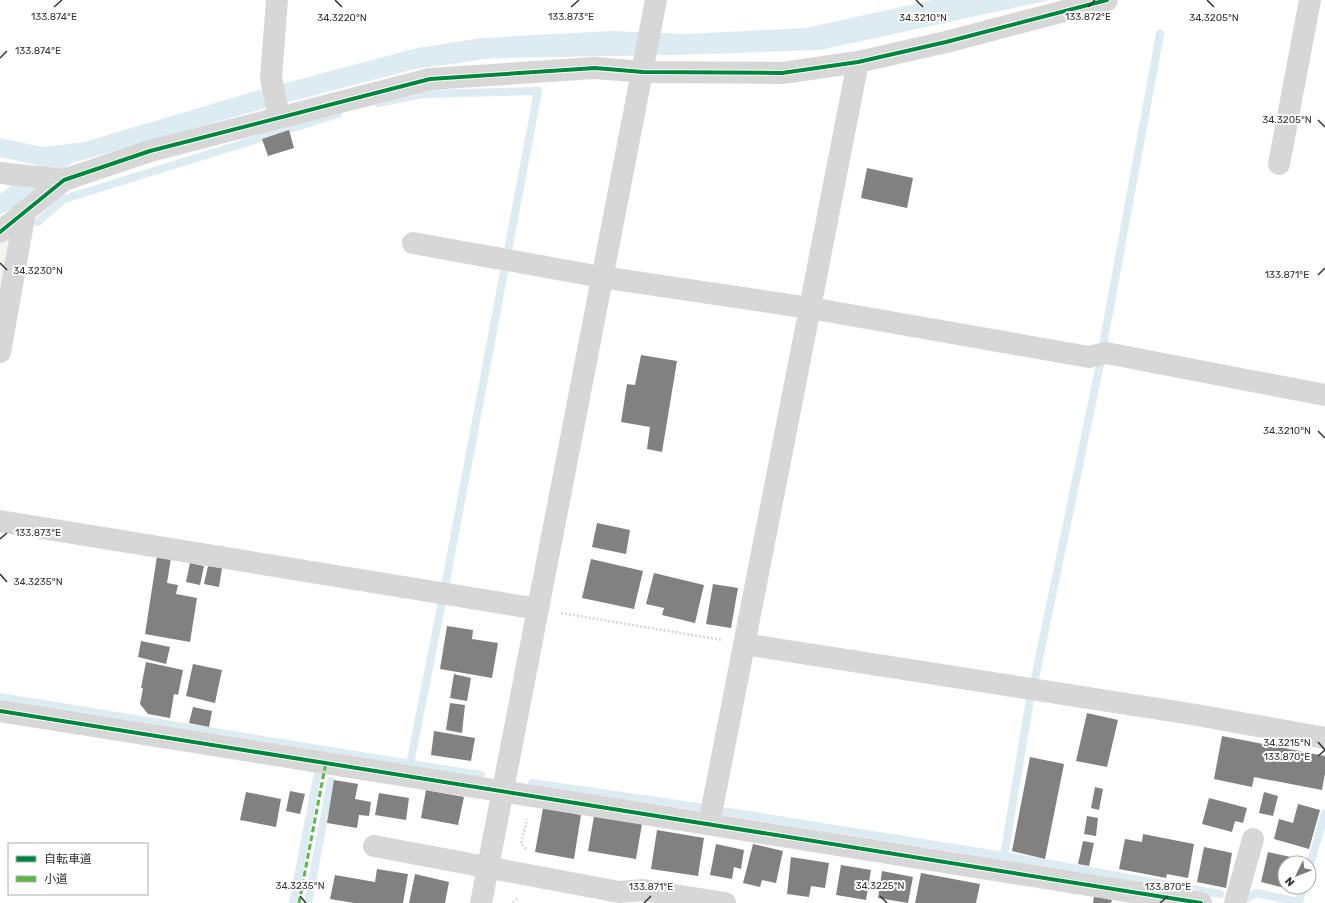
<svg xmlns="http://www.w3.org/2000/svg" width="1325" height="903" font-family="Rubik,'Noto Sans JP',sans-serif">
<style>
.green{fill:#f1f5ed}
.water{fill:#ddebf3}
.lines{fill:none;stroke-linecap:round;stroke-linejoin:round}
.stream{stroke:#ddebf3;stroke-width:8}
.building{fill:#818181}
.path{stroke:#d6d6d6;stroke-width:2.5;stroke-dasharray:2 2;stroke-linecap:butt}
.minor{stroke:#d7d7d7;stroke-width:22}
.quiet{stroke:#58b947;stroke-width:3;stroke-dasharray:6 3;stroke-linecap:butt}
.cycleway-casing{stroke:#fff;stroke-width:6}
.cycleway{stroke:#00873e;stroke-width:4}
.ticks{fill:none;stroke:#333;stroke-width:1.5}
.ticks-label{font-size:10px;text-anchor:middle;fill:#333;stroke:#fff;stroke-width:4;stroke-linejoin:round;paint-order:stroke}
</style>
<rect width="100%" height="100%" fill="#fff"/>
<path class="green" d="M7,239L13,243L0,304V244Z"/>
<path class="water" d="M933,0H1050L820,50L679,55L493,58L415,69L266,108L72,163L23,202L0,215V194L37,165L0,157V138L43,147L84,142L256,91L417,48L482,38L609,31L685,34L806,28Z"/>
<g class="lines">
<path class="stream" d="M38,222L64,199L338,114
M1103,345L1160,34
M1034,683L1100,364
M0,697L410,764L443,597L538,91L423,94L378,103
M410,764L481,775
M532,783L705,808L706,802
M716,810L1004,856L1220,894
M1004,856L1030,699
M1309,868L1325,813
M1247,898L1256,893L1299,902L1303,887
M293,903L318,772
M308,903L331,781"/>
</g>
<path class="building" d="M289,130L294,148L268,156L262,139Z
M867,168L913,178L907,208L861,198Z
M641,355L677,361L662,452L647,449L650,427L621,422L627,384L635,385Z
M597,523L630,530L626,554L592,547Z
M157,556L171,558L167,583L178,585L176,594L197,598L190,642L145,634Z
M591,559L643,571L634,609L582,598Z
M190,563L204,566L200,585L186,582Z
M208,566L222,568L219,587L204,584Z
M654,573L704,585L695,623L662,615L664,608L646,604Z
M713,584L738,588L731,628L706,624Z
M447,626L473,630L472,639L498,643L492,678L440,669Z
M141,641L170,647L166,664L138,657Z
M146,662L183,670L178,695L174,694L170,718L148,714L140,704L143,688H141Z
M193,664L222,670L215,703L186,696Z
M454,674L471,678L467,701L450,698Z
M450,703L465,705L462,733L446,730Z
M193,707L212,711L209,727L189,723Z
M1087,713L1118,720L1107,767L1076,761Z
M434,731L475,738L471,761L431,755Z
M1222,736L1325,756V773L1322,790L1254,777L1252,787L1214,779Z
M1030,757L1064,764L1045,859L1012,851Z
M334,780L358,784L355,799L371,802L369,816L359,815L357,828L327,823Z
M1095,787L1103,789L1099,810L1091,808Z
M426,790L464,797L458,825L421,818Z
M290,791L305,794L300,814L286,811Z
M246,792L281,799L276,827L240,820Z
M1264,792L1278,796L1273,816L1259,813Z
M379,793L409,798L406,820L375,815Z
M1209,798L1247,808L1243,823L1235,821L1232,832L1202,824Z
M1298,804L1320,810L1309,849L1274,839L1279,819L1293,823Z
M543,808L581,815L574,859L535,852Z
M594,816L642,824L636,859L588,851Z
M1087,816L1098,818L1096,836L1084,834Z
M657,830L704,838L698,876L651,869Z
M1143,834L1194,844L1188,878L1167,874L1166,878L1119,869L1125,839L1142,842Z
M1083,841L1094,843L1089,866L1078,864Z
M716,844L744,850L741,869L734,867L732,879L710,875Z
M753,844L783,851L776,883L762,880L760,887L743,883Z
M1204,847L1232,853L1226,888L1197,882Z
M1268,852L1300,859L1299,863H1285V887H1293L1292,890L1261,882Z
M791,857L829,863L825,888L811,886L809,897L787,894Z
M841,865L871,870L866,900L836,895Z
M377,869L408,874L403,903H354L330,899L335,875L375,882Z
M882,871L913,877L908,903L878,898Z
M921,873L980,884L976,903H915Z
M415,874L449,882L445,903H409Z
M1094,896L1112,900L1111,903H1093Z"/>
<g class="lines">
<path class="path" d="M561,613L722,640
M526,849L521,844L527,819
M513,903L518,898"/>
<path class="minor" d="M277,0L271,78L279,117
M1279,164L1310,0
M0,173L64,180
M0,232L64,180L150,151L430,79L595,68L643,72L782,73L858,62L946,42L1107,0
M413,243L601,277L810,308L1089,357L1106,353L1325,395
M0,352L25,212
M0,521L538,609
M744,644L1191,714L1325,738
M0,711L1201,903
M709,824L858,62
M374,846L619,892L643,890L725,903
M481,903L656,0
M1235,903L1253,839"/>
<path class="quiet" d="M299,903L326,762"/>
<g class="cycleway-casing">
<path id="cycleway" d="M0,232L64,180L150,151L430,79L595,68L643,72L782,73L858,62L946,42L1107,0
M0,711L1201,903"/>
</g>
<use href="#cycleway" class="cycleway"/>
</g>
<path class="ticks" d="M335,0L342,7M916,0L923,7M1207,0L1214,7M54,7L62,0M571,7L579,0M1088,7L1095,0M0,58L7,51M1318,120L1325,127M0,263L7,270M1318,275L1325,268M1318,431L1325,438M0,539L7,533M0,574L7,582M1318,742L1325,750M1318,756L1325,750M300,896L306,903M880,896L887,903M644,903L651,896M1160,903L1168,896"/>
<g class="ticks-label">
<text x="54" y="20">133.874°E</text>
<text x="571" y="20">133.873°E</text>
<text x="1088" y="20">133.872°E</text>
<text x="342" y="21">34.3220°N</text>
<text x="923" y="21">34.3210°N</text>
<text x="1214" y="21">34.3205°N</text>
<text x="38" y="54">133.874°E</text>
<text x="1287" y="123">34.3205°N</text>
<text x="38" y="274">34.3230°N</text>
<text x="1287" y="278">133.871°E</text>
<text x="1287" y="434">34.3210°N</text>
<text x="38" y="536">133.873°E</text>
<text x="38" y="585">34.3235°N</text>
<text x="1287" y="746">34.3215°N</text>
<text x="1287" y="760">133.870°E</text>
<text x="300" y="889">34.3235°N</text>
<text x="880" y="889">34.3225°N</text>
<text x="651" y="890">133.871°E</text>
<text x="1168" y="890">133.870°E</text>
</g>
<rect x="8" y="843" width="140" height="52" fill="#ffffff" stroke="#adadad"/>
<rect x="16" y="856" width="20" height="6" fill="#00873e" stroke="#adadad"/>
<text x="44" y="863" font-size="12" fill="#333333">自転車道</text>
<rect x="16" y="876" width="20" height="6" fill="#58b947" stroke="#adadad"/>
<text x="44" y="883" font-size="12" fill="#333333">小道</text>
<g transform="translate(1297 875) rotate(227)"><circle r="19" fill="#ffffff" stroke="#adadad"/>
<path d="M0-3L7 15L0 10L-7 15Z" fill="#7a7a7a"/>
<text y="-6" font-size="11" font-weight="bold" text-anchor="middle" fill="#333333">N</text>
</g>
</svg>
